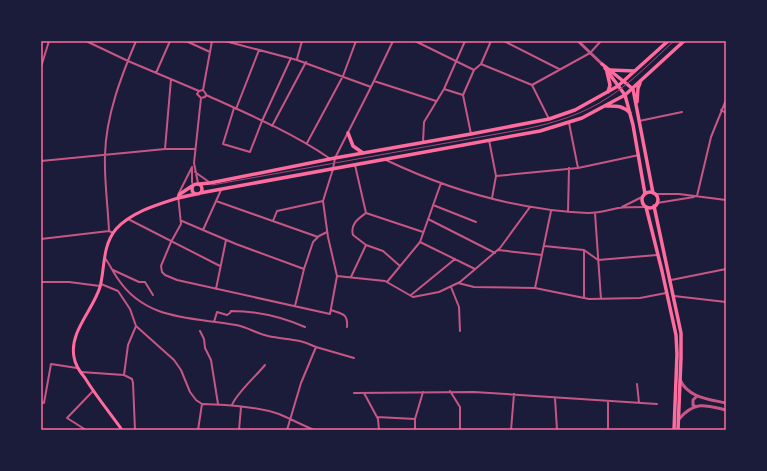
<svg xmlns="http://www.w3.org/2000/svg" width="767" height="471" font-family="'Roboto Serif',serif">
<style>
.lines{fill:none;stroke-linecap:round;stroke-linejoin:round}
.minor{stroke:#c65784;stroke-width:2}
.tertiary{stroke:#c65784;stroke-width:3}
.secondary{stroke:#ff6b9d;stroke-width:3}
.primary{stroke:#ff6b9d;stroke-width:3.5}
.tram{stroke:#a44b75;stroke-width:1}
.neatline{fill:none;stroke:#ff6b9d;stroke-width:1.5}
</style>
<rect width="100%" height="100%" fill="#1b1b3a"/>
<g class="lines">
<path class="minor" d="M86,41L128,61L199,91
M186,41L210,52
M225,41L297,60L371,87
M415,41L474,70
M504,41L559,69
M41,42L43,41
M297,59L302,41
M481,64L532,85L549,119
M41,67L49,41
M156,73L170,41
M374,81L436,101
M532,85L590,53L601,41
M444,89L463,95
M203,90L199,91L197,94L201,98L205,97L206,94L203,90L212,41
M206,95C248,114 291,132 329,158
M234,108L223,144L250,152L262,121L291,58
M236,109L259,50
M721,110L726,113
M639,121L682,112
M569,123L578,168
M272,126L306,62
M471,134L463,95L474,70L481,64L491,41
M489,140L496,176L492,198
M423,142L424,122L444,89L465,41
M307,143L343,76L356,41
M165,149L171,79
M386,160C449,190 519,210 588,213C599,213 608,210 618,208C627,207 637,207 646,207
M41,161L165,149H195
M355,165L366,213
M192,167L178,195L181,224L171,242L161,266L162,272L165,275L177,280L330,314L337,276L328,237L323,201L333,169L335,158L371,87L393,41
M192,168V182L193,185
M195,172L209,182
M496,176L578,168L639,155
M198,183L194,163L201,98
M655,194H679L726,200
M697,196L711,137L726,100
M216,201L318,237
M657,203L694,197
M433,205L476,222
M622,207L642,197
M568,212L569,168
M366,213C358,219 350,224 353,235L366,245L383,251L400,266
M366,213L423,232
M595,213L601,299
M128,219L220,266
M428,219L495,253
M182,221L203,230L221,190
M273,221L277,211L323,201
M203,230L236,244L304,269
M113,233L109,231C108,207 104,179 105,155C106,115 121,77 136,41
M41,239L109,231
M420,242L475,269
M544,246L584,250L598,260L657,255
M498,250L542,255
M584,250V298
M105,258C110,265 113,272 118,279C146,321 192,317 236,325C248,327 257,334 268,336C286,340 298,338 316,347L301,383L287,430
M113,270L139,282H145L153,295
M337,276L385,281L413,297L439,292L460,282L500,248L530,207
M351,277L366,245
M671,280L726,269
M41,282H69L100,286
M387,282L420,242L441,183
M458,283L474,287L535,288L589,299L640,298L666,293
M101,284L118,291L130,309L136,326L128,345L124,375
M451,287L459,307L460,331
M535,288L551,211
M216,289L226,240
M411,295L455,259
M674,296L726,302
M295,306L304,269L313,242L319,236L327,232
M331,310C342,314 348,313 347,327
M214,322L217,312L227,315L230,313L231,311C257,311 282,317 305,327
M136,326L174,360L181,370L190,392L196,400L202,404
M200,331L204,339L205,348L211,360L218,404
M316,347L354,358
M81,372L124,375L132,379L133,383L135,430
M637,384L639,403
M450,391L460,407V430
M354,393L474,392L657,404
M364,393L378,419L379,430
M555,398L557,430
M608,401V430
M41,402L44,403L51,364L77,368
M232,405C236,394 256,376 265,365
M377,417L415,419V430
M415,419L423,392
M86,430L67,418L93,391
M198,430L202,404C228,405 255,406 279,414C291,419 302,425 314,430
M239,430L241,407
M511,430L514,394"/>
<path class="tertiary" d="M578,41L602,64
M680,380C689,398 708,399 726,403
M696,407L693,405V400L697,396
M679,419C695,401 704,405 726,410"/>
<path class="secondary" d="M122,430C110,413 96,396 85,378C80,372 75,365 74,357C69,332 93,310 100,287C105,268 102,246 116,229C132,212 156,205 178,198"/>
<path class="primary" d="M602,64L633,89L653,193
M605,68L625,95L633,125L645,194
M610,70L635,71
M607,72L610,85L608,92
M637,102L638,88L640,83
M606,106C616,106 622,105 630,113
M348,133L353,146L363,153
M192 189a5 5 0 1 1 10 0a5 5 0 1 1-10 0Z
M199,184L210,183L335,158L471,134L549,119L575,110L618,86L668,41
M642 200a8 8 0 1 1 16 0a8 8 0 1 1-16 0Z
M200,193L540,131L582,118L625,95L684,41
M178,198L196,194
M178,198L180,194L192,186
M654,206L681,333V358L678,430
M646,207L662,271L676,335L677,354L674,430"/>
<path class="tram" d="M212,185L525,129C554,123 584,114 609,97C632,82 653,60 674,41"/>
</g>
<rect width="767" height="471" fill="none" stroke="#1b1b3a" stroke-width="84"/>
<rect x="42" y="42" width="683" height="387" class="neatline"/>
</svg>
